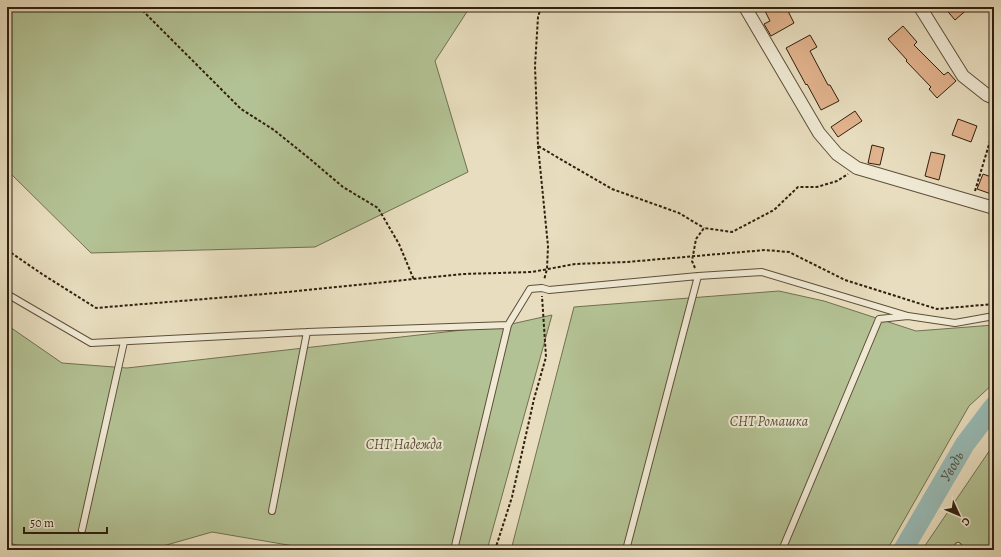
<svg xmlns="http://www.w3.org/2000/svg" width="1001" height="557" font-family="Alegreya,serif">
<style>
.green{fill:#b3c294;stroke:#727051}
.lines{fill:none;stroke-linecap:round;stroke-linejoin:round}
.river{stroke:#98bbb6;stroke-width:20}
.building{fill:#e2b48e;stroke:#311f0e}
.service-casing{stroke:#5f4f3a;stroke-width:8}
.minor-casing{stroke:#5f4f3a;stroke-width:14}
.path{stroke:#311f0e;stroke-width:2;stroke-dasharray:3 2;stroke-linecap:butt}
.service{stroke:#f0ead5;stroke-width:6}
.minor{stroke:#f0ead5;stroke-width:12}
.labels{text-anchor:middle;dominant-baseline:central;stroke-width:4;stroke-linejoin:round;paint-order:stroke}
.park-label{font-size:14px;font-style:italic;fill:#585036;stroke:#f0ead5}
.water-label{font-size:15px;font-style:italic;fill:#504e40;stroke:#f0ead5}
</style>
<rect width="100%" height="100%" fill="#e8debf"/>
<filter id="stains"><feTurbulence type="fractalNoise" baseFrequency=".005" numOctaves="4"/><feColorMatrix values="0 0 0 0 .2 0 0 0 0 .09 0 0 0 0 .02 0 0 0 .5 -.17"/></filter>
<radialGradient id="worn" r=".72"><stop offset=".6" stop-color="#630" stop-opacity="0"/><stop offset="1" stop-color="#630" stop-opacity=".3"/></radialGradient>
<path class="green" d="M7,7H470L435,61L468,172L315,247L91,253L7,170Z
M779,291L824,301L916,331L994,325V383L969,406L887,550H511L574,307Z
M552,315L487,550H317L212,532L149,550H62L16,545L7,542V325L62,363L127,368L507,325Z
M994,444V550H922Z"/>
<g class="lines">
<path class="river" id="s1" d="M903,550L965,444L994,406"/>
</g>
<path class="building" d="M763,7H786L794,23L771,36L764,24L770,21Z
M944,7H970L955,20Z
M903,26L917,42L914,45L944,75L948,72L956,81L937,98L929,89L931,87L906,61L907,60L888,39Z
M810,35L817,47L810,51L828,85H830L839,101L821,110L807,84L806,85L786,48Z
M855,111L862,121L838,137L831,127Z
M958,119L977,126L971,142L952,135Z
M872,145L884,148L880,165L868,163Z
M931,152L945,155L939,180L925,176Z
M983,174L994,178V195L977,189Z"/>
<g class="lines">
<g class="service-casing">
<path id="service" d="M7,294L91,343L307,332L508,325L530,289L542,288L549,290L698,276L762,272L908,316
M272,511L307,332
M82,530L124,342
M958,546L962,550
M454,550L508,325
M626,550L698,276
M782,550L879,319L908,316L955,323L994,316"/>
</g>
<g class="minor-casing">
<path id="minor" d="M745,7L819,133L837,154L857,168L994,208
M920,7L963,76L987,95L994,98"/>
</g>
<path class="path" d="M139,7L241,109L274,130L310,159L343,187L378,208L399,244L414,280
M541,7L538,17L535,66L538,146L612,189L679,213L704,228
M538,146L548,246L547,269L544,280
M975,191L994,128
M7,250L42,274L96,308L288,292L463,274L532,272L575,264L627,262L765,250L789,252L845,280L937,309L994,304
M695,268L692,261L696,239L704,228L732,232L774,210L798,187H817L837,181L848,174
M495,550L512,497L534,399L546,357L542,296"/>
<use href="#service" class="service"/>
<use href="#minor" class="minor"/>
</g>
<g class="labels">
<g class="park-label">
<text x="769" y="421">СНТ Ромашка</text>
<text x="404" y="444">СНТ Надежда</text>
</g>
<g class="water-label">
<text stroke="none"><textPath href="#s1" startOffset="97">Уводь</textPath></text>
</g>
</g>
<rect width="1001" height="557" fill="none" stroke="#e8debf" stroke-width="24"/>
<rect x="8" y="8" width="985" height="541" fill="none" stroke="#311f0e" stroke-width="2"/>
<rect x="12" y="12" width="977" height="533" fill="none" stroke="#311f0e"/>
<g transform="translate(959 515) rotate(134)" stroke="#f0ead5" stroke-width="3" paint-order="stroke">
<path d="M0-3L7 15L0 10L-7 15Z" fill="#311f0e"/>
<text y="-6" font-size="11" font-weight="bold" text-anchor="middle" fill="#311f0e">С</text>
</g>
<path d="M24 527v6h83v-6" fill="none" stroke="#311f0e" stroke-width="2"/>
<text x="30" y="527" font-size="12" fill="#311f0e" stroke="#f0ead5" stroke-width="3" paint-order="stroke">50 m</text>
<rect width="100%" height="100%" filter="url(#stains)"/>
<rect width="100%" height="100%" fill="url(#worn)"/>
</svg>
